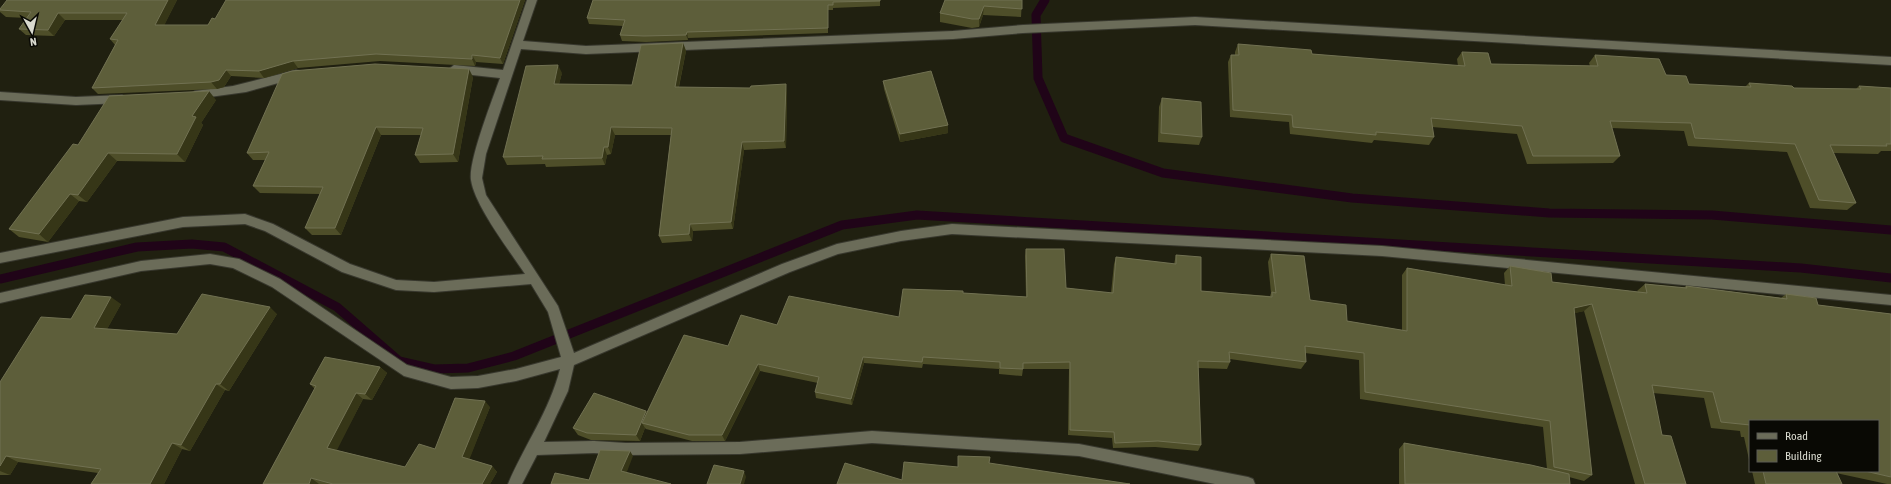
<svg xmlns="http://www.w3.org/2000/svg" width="1891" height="484" font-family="'Asap Condensed',sans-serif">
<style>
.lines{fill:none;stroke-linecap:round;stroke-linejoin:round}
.stream{stroke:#200418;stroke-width:9}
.minor-casing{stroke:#38382e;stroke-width:2}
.minor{fill:#6b6c59;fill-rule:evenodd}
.wall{fill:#4e4e29}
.shaded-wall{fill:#363617}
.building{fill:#5d5e3a;stroke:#717152}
</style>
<rect width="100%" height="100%" fill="#202010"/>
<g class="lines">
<path class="stream" d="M1045,0L1036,15L1038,78L1064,138L1163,173L1352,198L1549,213L1712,215L1891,230
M0,279L137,247L192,244L224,247L337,307L399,361L434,369L468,368L514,356L842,225L917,215L1801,268L1891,278"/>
<g class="minor-casing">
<path id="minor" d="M527,0H537L523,41L586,46L953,31L1023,25L1195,17L1891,57V65L1195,25L1023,33L953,39L586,54L521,49L486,154L482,178L486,195L558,306L574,353L782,264L837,244L901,231L952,224L1382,246L1891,295V305L1382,256L952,234L901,241L838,254L790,272L574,365L568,391L544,442L594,441L626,443L740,442L872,431L1079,444L1248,477L1253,479L1255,484H1215L1079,456L872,443L740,454L626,455L594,453L537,455L522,484H508C525,444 549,412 560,369L516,381L478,388L451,389L404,376L272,287L233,268L210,264L141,271L0,303V293L141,261L210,254L239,259L280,279L407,365L451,377L478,376L516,369L561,357L548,312L531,284L434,292L396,290L342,272L265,231L245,224L183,227L0,263V253L183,217L245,214L273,224L350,264L396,280L434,282L525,274C509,250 475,206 471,180C468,161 493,98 500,78L454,73L449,69L454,65L503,70Z
M296,70L300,71L301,74L300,77L246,92L195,99L190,95L195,91L233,86Z
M0,92L76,97L122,95L127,99L122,103L76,105L0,100Z"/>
</g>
<use href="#minor" class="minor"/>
</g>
<path class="wall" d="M177,0L164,25H208L215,19L525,0L503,64L476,62L475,66L380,61L298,68L264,78L231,76L224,87L217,89L98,94L92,88L115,45L110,39L123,20H65L54,36L26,35L19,29L27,18L6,17L0,12V9Z
M593,0H880V6L833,8V10H828V33L688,38V40L646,42L622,41L620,35L623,26L589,24L587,18Z
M1022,0L1021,17L983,15L979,27L972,28L940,22V13Z
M683,43L686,51L679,87L787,92L786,148L744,150L733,229L693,231L692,241L662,243L659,236L671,135H615L611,154L607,155L605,165L546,167L545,164L507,165L503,157L562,73L559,84L632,85Z
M1238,44L1312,54L1458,66L1457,59L1462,52L1491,64L1590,66L1589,63L1595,55L1666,75L1689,84L1745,87L1749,83L1794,88L1856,89L1859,86L1891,88V151H1881L1878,154L1833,153L1856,203L1847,210L1810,208L1787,152L1688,146L1684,131L1612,128L1620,156L1613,163L1527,164L1517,134L1432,127L1434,137L1429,145L1374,140L1372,143L1290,134L1289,122L1230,117L1228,62L1231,55H1235V52Z
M473,77L458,162L420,163L415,155L421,135H381L341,235H312L305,228L320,194L260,193L253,186L265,160H253L247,153Z
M883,81L948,125V133L900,142L884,89Z
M1162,98L1202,137L1199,145L1158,142L1159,107Z
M216,100L201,123L203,125L185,162L117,161L87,202L79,201L48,242L19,237L9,229L78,145Z
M1026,249L1066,288L1111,293L1114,264L1116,257L1174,264L1176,255L1201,291L1270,296L1271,293L1268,262L1271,254L1310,300L1347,321L1402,330V275L1407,268L1505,285L1504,273L1510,266L1552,282L1638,292L1637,291L1645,284L1684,288L1686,286L1781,298L1786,294L1818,305L1891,314V484H1887L1836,473L1842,484H1755L1752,471H1878L1750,421V464L1744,437H1741L1740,431L1711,428L1704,398L1653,393L1662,435L1686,484H1635L1584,311L1574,313L1592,475L1584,481L1569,477L1570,484H1399V449L1404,443L1547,469L1543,427L1360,399L1359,360L1305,353L1306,362L1301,369L1230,359V362L1227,369L1198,368L1201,445L1198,451L1155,447L1113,448L1112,438L1068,435L1069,369H1023L1022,376L999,374V369L923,364L922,368L864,363L852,405L816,398L815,392L818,383L760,371L725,441H692L646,429L645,428L640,441L591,440L578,435L573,428L646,411L647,412L728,346L777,325L899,317L963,293L1026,297L1025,256Z
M121,304L107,329L177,334L277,314L229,391L225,390L190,451L182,449L164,484H91L98,473L18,462L10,475H0V382L71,319Z
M380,367L387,373L372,400L363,399L336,450L405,467L435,449L490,407L469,459L492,466L497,472L490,484H263L315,389L310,384Z"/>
<path class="shaded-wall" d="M168,0H177L161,32L155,25Z
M520,0H525L503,64L500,58Z
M984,6L983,15L979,27V19Z
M58,13L65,20L54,36L48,30Z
M687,32L688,38V40L686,35Z
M683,43L686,51L677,95L675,87Z
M472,55L476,62L475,66L472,59Z
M293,61L298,68L264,78L259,71Z
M558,65L562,73L557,91L554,84Z
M469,69L473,77L458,162L453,154Z
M226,70L231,76L224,87L217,89L211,82Z
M786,84L787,92L786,148L784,141Z
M209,91L216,100L201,123L203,125L185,162L177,154L192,116Z
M948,125V133L900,142V134Z
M376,127L381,135L341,235L335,228Z
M611,127L615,135L611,154L608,147Z
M742,142L744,150L733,229L731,222Z
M604,147L607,155L605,165L602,158Z
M108,153L117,161L87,202L78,195Z
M70,194L79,201L48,242L39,234Z
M690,224L693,231L692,241L689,234Z
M111,297L121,304L104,335L94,328Z
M1592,304L1584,311L1567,315L1574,308Z
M270,307L277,314L229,391L220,384Z
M863,357L864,363L852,405L851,399Z
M758,364L760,371L725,441L722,435Z
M380,367L387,373L372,400L365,394Z
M216,384L225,390L190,451L181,445Z
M356,393L363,399L335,454L327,448Z
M485,401L490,407L468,463L462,457Z
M646,411L650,417L642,423L645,428L640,441L636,435Z
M172,443L182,449L164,484H150Z
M630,451L633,456L625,477L621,471Z
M6,456L18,462L10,475L0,471V466Z
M492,466L497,472L490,484H482Z
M744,471L746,477L744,484H740Z
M311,478L319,484H309Z"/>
<path class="building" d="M7,0H168L155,25H208L212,18L215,19L226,0H520L500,58L472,55V59L376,54L293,61L259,71L226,70L219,80L211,82L92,88L118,40L110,39L127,13H58L48,30L19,29L31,12L0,10V9Z
M593,0H880V1L833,2V5H828V28L687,32L686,35L644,36L620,35L625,20L587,18Z
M945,0H1022V9L984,6L979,19H972L940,13Z
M683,43L675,87L750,88L751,86L786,84L784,141L742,142L731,222L690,224L689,234L659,236L672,128L611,127L608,147H604L602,158L542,159L543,156L503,157L526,66L558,65L554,84L632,85L641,45Z
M1238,44L1311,50L1312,54L1465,66L1462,52L1488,53L1491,64L1598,66L1595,55L1659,59L1666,75L1686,76L1689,84L1751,87L1749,83L1792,86L1794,88L1861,89L1859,86L1891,88V144H1886L1887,146L1830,145L1856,203L1819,200L1795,144L1695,138L1691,123L1610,121L1620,156H1533L1522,126L1431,118L1434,137L1376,132V135L1293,127L1292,115L1233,110L1231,55H1239Z
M375,64L469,69L453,154L415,155L423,128L376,127L335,228H305L323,187L253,186L269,152L247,153L282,74L292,71Z
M931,71L948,125L900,134L883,81Z
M209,91L192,116L196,117L177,154L108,153L78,195L70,194L39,234L9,229L73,144L78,145L109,96Z
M1162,98L1201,102L1202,137L1161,133Z
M1026,249H1064L1066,288L1113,293L1116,257L1176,264V255L1201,257V291L1272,297V292L1276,293L1271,254L1304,256L1310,300L1346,305L1347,321L1407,331V268L1512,286L1510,266L1551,273L1552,282L1647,293L1645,284L1687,288L1686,286L1787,299L1786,294L1816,298L1818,305L1891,314V477L1865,471H1878V421H1750V428V425L1721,422L1713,392L1652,385L1662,435L1671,436L1686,484H1645L1592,304L1574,308L1592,475L1554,467L1550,421L1365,392L1364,353L1305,346L1306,362L1229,352L1230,362L1198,361L1201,445L1158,441L1115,443L1114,432L1070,430V362L1023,363V369L1000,368V362L923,357L922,362L863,357L851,399L815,392L819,377L758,364L722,435H689L642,423L684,335L728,346L741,315L777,325L789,296L899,317L903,289L963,291V293L1027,297Z
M202,294L270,307L220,384H216L181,445L172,443L150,484H91L101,469L6,456L0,466V382L41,317L71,319L85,295L111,297L94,328L177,334Z
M325,357L380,367L365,394L356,393L327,448L405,467L419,444L435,449L455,398L485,401L462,457L492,466L482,484H333L311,478L309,484H263L316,386L310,384Z
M594,393L646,411L636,435L587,433L573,428Z
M1404,443L1531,465L1569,474L1570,484H1405Z
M600,450L630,451L621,471L671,484H551L555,473L589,480Z
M958,456L990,457L989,463L1130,484H837L845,463L902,480L904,462L958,467Z
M714,465L744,471L740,484H707Z
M1763,471H1836L1842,484H1766Z"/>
<rect x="1749" y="420" width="130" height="52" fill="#090904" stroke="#5c5d55"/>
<rect x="1757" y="433" width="20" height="6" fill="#6b6c59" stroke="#5c5d55"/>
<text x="1785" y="440" font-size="12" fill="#d9dacf">Road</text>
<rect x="1757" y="450" width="20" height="12" fill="#5d5e3a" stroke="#5c5d55"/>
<text x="1785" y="460" font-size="12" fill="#d9dacf">Building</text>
<g transform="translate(32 32) rotate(172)" stroke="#090904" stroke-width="3" paint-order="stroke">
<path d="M0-3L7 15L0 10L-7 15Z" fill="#d9dacf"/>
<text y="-6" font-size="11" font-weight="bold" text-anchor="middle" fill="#d9dacf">N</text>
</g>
</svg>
